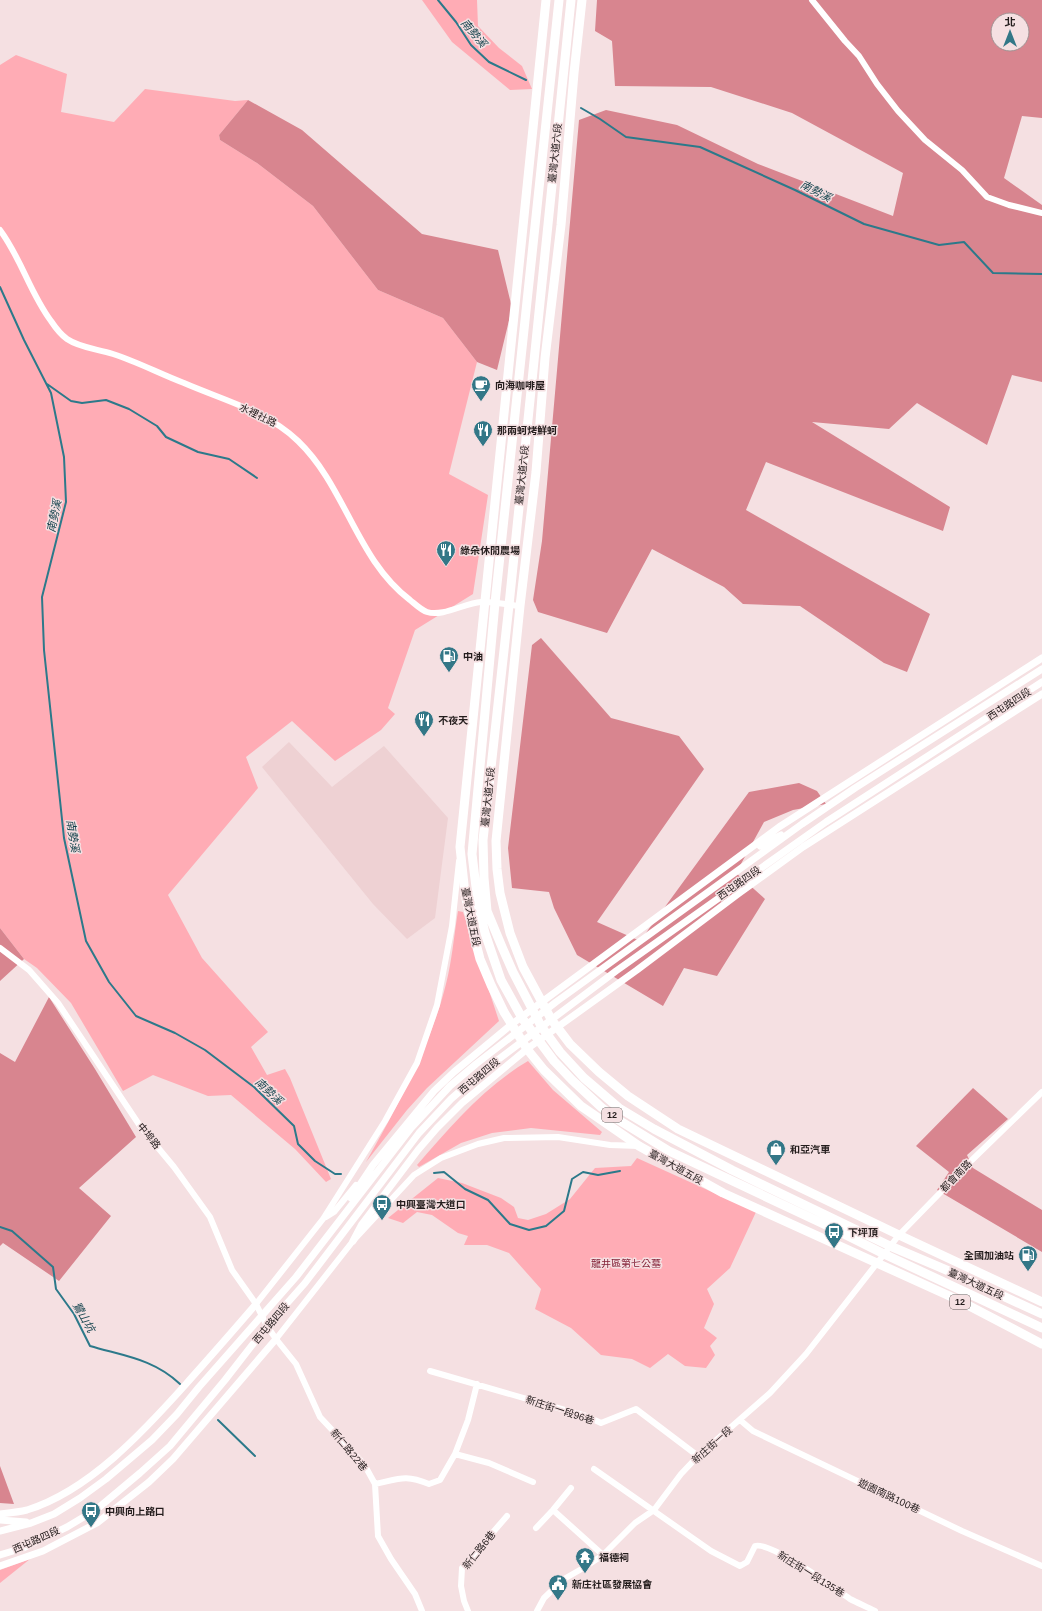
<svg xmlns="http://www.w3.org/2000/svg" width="1042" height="1611" font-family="Helvetica,'Noto Sans TC',sans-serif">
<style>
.built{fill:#eed1d3}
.green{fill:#ffacb5}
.forest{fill:#d8858f;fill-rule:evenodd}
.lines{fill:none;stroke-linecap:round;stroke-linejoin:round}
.stream{stroke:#2c798a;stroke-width:2}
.minor{stroke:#fff;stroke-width:6}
.tertiary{stroke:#fff;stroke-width:7}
.primary{stroke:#fff;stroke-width:9}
.labels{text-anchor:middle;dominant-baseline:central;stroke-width:3;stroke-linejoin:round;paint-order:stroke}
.shield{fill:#f5e0e2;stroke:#635858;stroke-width:1}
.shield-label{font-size:9px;font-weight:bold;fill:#241d1d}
.street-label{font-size:10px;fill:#241d1d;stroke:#f5e0e2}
.poi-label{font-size:10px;font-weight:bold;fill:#241d1d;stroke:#f5e0e2;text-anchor:start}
.park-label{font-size:10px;fill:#832137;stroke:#f5e0e2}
.water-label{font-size:11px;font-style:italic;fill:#0e3f49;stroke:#f5e0e2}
</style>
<rect width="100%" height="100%" fill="#f5e0e2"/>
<path class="built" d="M289,742L332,787L384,746L448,818L435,918L407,939L373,904L262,767Z"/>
<path class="green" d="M422,0H477L478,26L499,48L522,66L532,89L510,90L452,42Z
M16,55L67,74L61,112L114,122L145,89L235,101L248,100L219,135L220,140L257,163L313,206L378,290L443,318L477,362L449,474L488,495L473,594L415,630L388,708L395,714L381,730L335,761L292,721L246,757L258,788L168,895L202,958L268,1032L251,1047L267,1075L285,1069L290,1078L331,1179L326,1182L295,1149L231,1095L208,1096L153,1075L123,1091L71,1003L37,968L24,959L0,928V65Z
M458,911L463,912L499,1021L427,1088L407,1110L366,1162C398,1105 430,1048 446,984C452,961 454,935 458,911Z
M528,1061L553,1090L602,1132L600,1135L531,1128L492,1133L461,1143L419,1167L417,1165C450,1127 484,1087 528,1061Z
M637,1158L756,1212L730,1268L707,1289L714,1304L704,1328L717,1338L710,1346L715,1355L706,1368L685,1366L668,1354L650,1368L632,1359L601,1355L571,1328L535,1309L541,1289L509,1253L487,1245H464L468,1236L458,1233L432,1215L417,1212L403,1223L388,1218L438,1178L462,1183L501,1198L514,1207L518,1218L528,1220L546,1214L570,1199L595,1168L631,1166Z
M30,1559L0,1583V1570Z"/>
<path class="forest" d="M597,0H1042V118L1022,116L1004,178L1042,205V382L1012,375L987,445L917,403L889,429L812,422L950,507L943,531L766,462L746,510L930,614L907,672L884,663L800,606L743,604L724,587L652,549L607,633L538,612L533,600L542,541L579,120L606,110L677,125L758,164L893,216L903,173L792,113L711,87L615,86L612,41L595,31ZM998,20H1022V44H998Z
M248,100L302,130L422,234L498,250L512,308L497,370L477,362L443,318L378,290L313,206L257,163L220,140L219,135Z
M541,638L611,718L679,736L704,769L597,922L640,941L749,792L799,783L817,791L826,804L793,810L764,822L736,873L765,899L717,976L684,968L663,1006L577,955L554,908L549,892L512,888L508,848L532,645Z
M0,928L24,959L0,981Z
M49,997L95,1069L136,1137L79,1188L111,1216L59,1281L3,1243L0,1246V1053L15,1062Z
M973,1088L1008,1119L967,1155L973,1168L1042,1210V1252L937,1190L949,1172L916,1146Z
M0,1466L14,1504L0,1503Z"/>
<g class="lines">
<path class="stream" d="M438,0L456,22L471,45L489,62L526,80
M581,108L600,119L626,137L700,147L795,190L864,224L939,245L964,242L993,273L1042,274
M0,287L24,340L51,393L64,457L66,502L42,597L44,650L64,838L86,941L109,982L136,1016L175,1033L205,1050L254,1087L294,1126L298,1144L315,1161L335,1174H341
M47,384L71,401L82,403L106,400L129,409L157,426L166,437L198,452L229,459L257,478
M434,1173L444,1172L465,1189L488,1200L510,1224L529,1230L546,1226L564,1211L572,1179L583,1172L598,1175L620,1171
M0,1227L12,1231L53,1267L56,1289L74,1314L90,1346C124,1356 154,1359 180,1384
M218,1420L255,1456"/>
<path class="minor" d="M812,0L845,41L859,56L877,84L898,111L925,140L962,170L987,197L1009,205L1042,213
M0,230C21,258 30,293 51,321C55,327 60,334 67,339C80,348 98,349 113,354C138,362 160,374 184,383C223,400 267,411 298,441C346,487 356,559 410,600C415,604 421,610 427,612C443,617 465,603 481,602C494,601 507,605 520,606
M0,948L29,970L58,1003L140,1126L174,1167L210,1217L232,1270L256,1304L267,1326L276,1339L296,1364L320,1417L364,1464L375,1484L378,1536L391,1559L415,1594L422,1611
M326,1217L334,1212L356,1185
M256,1304L323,1219L385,1121L417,1063L437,1005L452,926L459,861
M276,1339L353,1241L414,1175L441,1158L478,1144L504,1138L558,1137L610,1145L639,1146
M430,1371L586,1416L601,1423L636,1409L698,1456
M740,1420L753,1431L962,1531L1042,1566
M455,1454L489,1463L533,1482
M594,1469L711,1551L740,1566L747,1562L755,1546C771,1541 834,1588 850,1599C858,1603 867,1607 875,1611
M375,1484C399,1479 405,1474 429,1484L440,1480L455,1454L468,1420L477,1384
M553,1510L603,1555
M536,1528L553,1510L571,1488
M468,1611L464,1601L461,1586L462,1568L507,1516
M537,1611L544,1598L564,1579L585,1567L603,1555L635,1523L654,1510L681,1474L698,1456L770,1393L806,1354L899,1235L972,1160L1042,1092"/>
<path class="tertiary" d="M760,846L781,835
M351,1198L373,1165L434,1091L454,1072L512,1024L779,827L1042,658
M353,1241L362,1224L418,1150L437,1128L462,1103L527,1049L637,970L738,894L803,847L1042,694
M0,1514C9,1513 19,1512 27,1510C89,1491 144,1431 186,1384C209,1358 233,1331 256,1304
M0,1520L26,1522
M0,1531L31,1523L54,1514L80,1498L106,1479L152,1440L177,1414L199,1387L296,1277L411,1128L450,1086L476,1064L556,1002L802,824L855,788L1042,669
M0,1555L23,1548L67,1527L97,1509L140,1473L170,1446L225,1380L267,1326L305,1283L419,1133L451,1099L483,1071L616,971L826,822L1042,682
M0,1566L43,1551L97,1523L149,1482L173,1459L276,1339"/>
<path class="primary" d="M546,0L460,847L465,894L473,932L480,959L491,985L504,1012L527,1049L544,1070L581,1106L639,1146L723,1193L956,1299L1042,1344
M559,0L495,603L472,854L478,904L485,933L501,980L522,1018L554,1061L572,1080L601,1107L617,1119L669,1151L830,1227L884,1254L1042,1328
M571,0L509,605L483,840L484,878L487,911L502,947L513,972L541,1026L560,1052L584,1078L619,1108L654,1129L732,1170L890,1246L951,1272L1042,1314
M582,0L574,73L561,225L545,358L536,472L520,606L496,841L497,869L500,893L510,933L523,967L551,1019L570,1044L599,1072L628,1096L678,1129L899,1235L1042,1302"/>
</g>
<defs>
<g id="cafe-pin" transform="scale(1)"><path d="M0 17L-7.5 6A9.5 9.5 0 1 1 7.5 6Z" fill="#337787" stroke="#f5e0e2"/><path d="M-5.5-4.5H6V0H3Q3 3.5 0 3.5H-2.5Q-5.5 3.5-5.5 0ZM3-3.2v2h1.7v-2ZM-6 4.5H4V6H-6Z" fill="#fff"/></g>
<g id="restaurant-pin" transform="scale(1)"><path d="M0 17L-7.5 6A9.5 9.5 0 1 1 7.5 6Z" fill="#337787" stroke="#f5e0e2"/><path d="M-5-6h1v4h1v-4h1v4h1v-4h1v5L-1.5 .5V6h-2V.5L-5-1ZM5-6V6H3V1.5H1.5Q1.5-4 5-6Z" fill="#fff"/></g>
<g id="fuel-pin" transform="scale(1)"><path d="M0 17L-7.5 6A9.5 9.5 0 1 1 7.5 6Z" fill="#337787" stroke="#f5e0e2"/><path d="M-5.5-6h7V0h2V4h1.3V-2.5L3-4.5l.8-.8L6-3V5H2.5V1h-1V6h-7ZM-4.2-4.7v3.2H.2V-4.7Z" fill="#fff"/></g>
<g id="shop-pin" transform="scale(1)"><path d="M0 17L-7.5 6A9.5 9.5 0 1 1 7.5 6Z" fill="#337787" stroke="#f5e0e2"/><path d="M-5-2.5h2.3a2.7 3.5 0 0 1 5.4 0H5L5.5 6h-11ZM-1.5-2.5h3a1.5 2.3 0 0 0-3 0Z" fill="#fff"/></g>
<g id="bus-pin" transform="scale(1)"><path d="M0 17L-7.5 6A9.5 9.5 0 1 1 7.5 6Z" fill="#337787" stroke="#f5e0e2"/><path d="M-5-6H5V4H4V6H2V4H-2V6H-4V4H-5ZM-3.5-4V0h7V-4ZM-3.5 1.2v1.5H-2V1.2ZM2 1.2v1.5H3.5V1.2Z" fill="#fff"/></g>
<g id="temple-pin" transform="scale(1)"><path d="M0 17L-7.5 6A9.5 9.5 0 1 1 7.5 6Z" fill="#337787" stroke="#f5e0e2"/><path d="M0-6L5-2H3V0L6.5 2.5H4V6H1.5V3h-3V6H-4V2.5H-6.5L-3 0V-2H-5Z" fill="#fff"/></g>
<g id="civic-pin" transform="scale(1)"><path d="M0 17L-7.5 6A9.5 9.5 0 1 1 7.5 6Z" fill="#337787" stroke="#f5e0e2"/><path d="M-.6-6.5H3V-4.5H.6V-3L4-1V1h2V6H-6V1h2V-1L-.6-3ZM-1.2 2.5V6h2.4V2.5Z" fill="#fff"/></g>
</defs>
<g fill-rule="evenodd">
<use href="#cafe-pin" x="481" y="385"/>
<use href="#restaurant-pin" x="483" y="430"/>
<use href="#restaurant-pin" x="446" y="550"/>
<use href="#fuel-pin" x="449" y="656"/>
<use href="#restaurant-pin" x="424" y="720"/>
<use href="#shop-pin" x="776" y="1149"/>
<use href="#bus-pin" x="382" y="1204"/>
<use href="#bus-pin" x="834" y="1232"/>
<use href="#fuel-pin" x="1028" y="1255"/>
<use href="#bus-pin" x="91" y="1511"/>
<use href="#temple-pin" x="585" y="1557"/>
<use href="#civic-pin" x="558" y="1584"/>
</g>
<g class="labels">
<g class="shield">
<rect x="602" y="1108" width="20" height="14" rx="3"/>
<rect x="950" y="1295" width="20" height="14" rx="3"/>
</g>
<g class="shield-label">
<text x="612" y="1115">12</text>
<text x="960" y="1302">12</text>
</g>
<g class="street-label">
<text transform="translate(555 153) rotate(-84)">臺灣大道六段</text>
<text transform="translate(258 415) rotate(26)">水裡社路</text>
<text transform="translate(522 475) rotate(-84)">臺灣大道六段</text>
<text transform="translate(1009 704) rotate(-33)">西屯路四段</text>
<text transform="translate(488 797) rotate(-84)">臺灣大道六段</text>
<text transform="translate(739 883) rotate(-35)">西屯路四段</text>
<text transform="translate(471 917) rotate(79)">臺灣大道五段</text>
<text transform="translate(479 1076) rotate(-40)">西屯路四段</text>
<text transform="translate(149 1136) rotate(51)">中埠路</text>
<text transform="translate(676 1167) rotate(29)">臺灣大道五段</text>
<text transform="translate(956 1176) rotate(-46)">都會南路</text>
<text transform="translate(976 1284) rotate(25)">臺灣大道五段</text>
<text transform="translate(271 1323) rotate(-50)">西屯路四段</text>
<text transform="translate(560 1410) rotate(18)">新庄街一段96巷</text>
<text transform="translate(712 1445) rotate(-42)">新庄街一段</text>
<text transform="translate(349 1450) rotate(50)">新仁路22巷</text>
<text transform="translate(889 1496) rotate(25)">遊園南路100巷</text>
<text transform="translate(36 1540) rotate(-24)">西屯路四段</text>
<text transform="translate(479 1550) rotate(-51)">新仁路6巷</text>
<text transform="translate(811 1574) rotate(32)">新庄街一段135巷</text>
</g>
<g class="poi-label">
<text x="495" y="385">向海咖啡屋</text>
<text x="497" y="430">那兩蚵烤鮮蚵</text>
<text x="460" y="550">綠朵休閒農場</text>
<text x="463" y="656">中油</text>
<text x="438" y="720">不夜天</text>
<text x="790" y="1149">和亞汽車</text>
<text x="396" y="1204">中興臺灣大道口</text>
<text x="848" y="1232">下坪頂</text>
<text x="1014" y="1255" text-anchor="end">全國加油站</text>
<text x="105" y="1511">中興向上路口</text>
<text x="599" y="1557">福德祠</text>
<text x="572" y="1584">新庄社區發展協會</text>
</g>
<g class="park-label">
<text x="626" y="1263">龍井區第七公墓</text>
</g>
<g class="water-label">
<text transform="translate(474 33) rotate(50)">南勢溪</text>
<text transform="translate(816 191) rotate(27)">南勢溪</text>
<text transform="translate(54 516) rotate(-78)">南勢溪</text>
<text transform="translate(73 836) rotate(81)">南勢溪</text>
<text transform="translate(269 1091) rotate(43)">南勢溪</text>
<text transform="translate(84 1317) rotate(60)">鷺山坑</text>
</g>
</g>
<g transform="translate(1010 32)"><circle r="19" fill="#f5e0e2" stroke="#a19293"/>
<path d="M0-3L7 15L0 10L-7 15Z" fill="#337787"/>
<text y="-6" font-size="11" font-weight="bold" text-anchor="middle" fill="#241d1d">北</text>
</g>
</svg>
